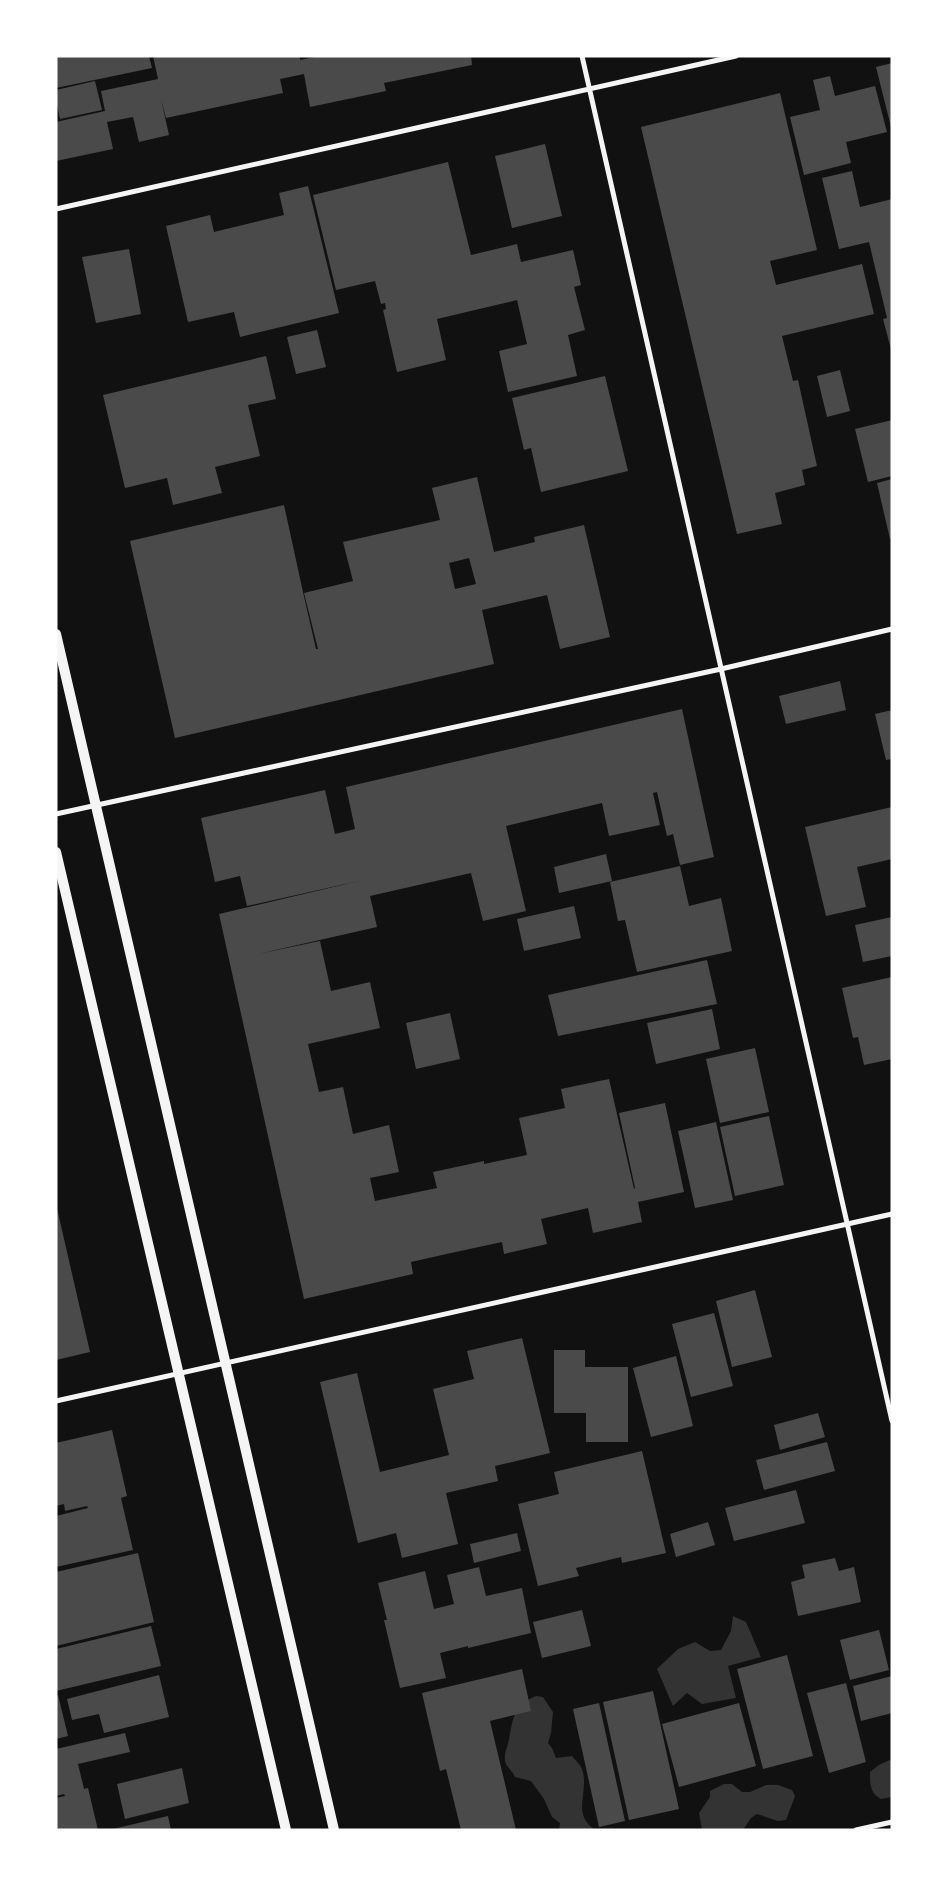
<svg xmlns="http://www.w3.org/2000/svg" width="948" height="1886" font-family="Cabin,sans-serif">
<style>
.water{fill:#333}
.building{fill:#4a4a4a;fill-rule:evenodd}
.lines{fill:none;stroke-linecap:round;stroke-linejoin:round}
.minor{stroke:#f5f5f5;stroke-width:5}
.secondary{stroke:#f5f5f5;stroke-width:10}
</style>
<rect width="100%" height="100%" fill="#111"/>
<path class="water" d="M733,1616L746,1622L761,1657L728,1666L736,1698L702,1704L687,1693L673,1706L657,1669L678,1649L695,1642L710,1651L721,1650L731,1631Z
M536,1696L543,1697L553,1712L551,1733L548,1743L552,1748L556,1758L572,1756C575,1760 580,1764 582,1769C590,1792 570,1815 596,1830H559L560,1823L552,1817L544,1799L531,1781L515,1777C513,1772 508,1768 506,1764C503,1758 506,1750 508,1744C513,1722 511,1706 536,1696Z
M892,1759V1797L881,1799C870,1793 870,1784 870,1772L879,1765Z
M724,1784H732L742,1792H750L766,1785H778L792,1790L795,1796L786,1820L778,1821L757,1814L751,1818L743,1830H702L699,1813L710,1797V1791Z"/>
<path class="building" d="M56,56H149L152,68L56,88Z
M153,56H300V60L319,56H471L472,65L384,83L386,91L310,107L304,74L280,79L283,93L166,118L161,99L169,135L139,142L133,117L107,122L113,149L56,161V122L105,111L101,91L158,79Z
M892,63V126L891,127L876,67Z
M830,76L835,96L875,86L887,132L846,142L851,163L804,175L790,117L820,110L813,80Z
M95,81L102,110L60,119L56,100V90Z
M780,93L817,250L770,261L776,285L862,264L874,314L782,336L793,381L798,380L817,466L802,470L805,485L775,493L782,524L737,534L641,127Z
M545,144L562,216L512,228L495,156Z
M448,162L471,255L517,244L521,262L573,250L581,285L574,287L585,330L568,335L577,376L508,392L499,351L527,344L517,300L437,319L446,360L397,372L383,310L386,309L385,303L381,304L375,281L336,290L313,195Z
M852,171L860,207L892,199V353L883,319L887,318L869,242L839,249L822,178Z
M308,186L339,313L240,337L234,312L188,322L166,226L210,215L214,232L284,215L279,193Z
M129,249L141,314L96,323L82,257Z
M317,330L326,367L296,374L287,337Z
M266,356L276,399L248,405L260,456L215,467L222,493L173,505L167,478L125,488L103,395Z
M840,370L850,411L827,417L817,376Z
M605,376L628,471L541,492L531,448L524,450L512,398Z
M892,420V476L868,482L855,429Z
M477,477L494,552L535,542L534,537L584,525L610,637L560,649L547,595L482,610L494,664L175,738L130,541L284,505L303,592L316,649H318L304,593L353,581L343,542L440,520L432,488ZM469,558L476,584L455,589L449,563Z
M892,479V538L890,539L877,483Z
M840,681L846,710L786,724L779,696Z
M682,709L714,857L680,865L673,834L667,836L657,792L653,793L660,825L609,836L602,803L506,826L526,911L483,921L471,873L370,896L377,927L258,954L320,941L331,991L370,982L380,1028L308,1044L319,1092L343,1087L353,1134L389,1125L399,1172L370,1178L375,1201L437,1188L433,1172L484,1161V1164L527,1155L519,1118L565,1108L561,1089L609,1079L634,1189L635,1188L619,1113L665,1103L684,1192L638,1202L642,1222L593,1233L588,1208L541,1219L547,1244L504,1254L502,1242L451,1253L411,1262L413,1274L304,1299L219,914L363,880L247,906L240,876L215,882L201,818L325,790L335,834L355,829L346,787Z
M892,710V759L886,760L875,714Z
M892,807V859L857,867L866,907L826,916L805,827Z
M606,854L612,881L559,893L554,867Z
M680,866L689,906L721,898L732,951L637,972L625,920L618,921L610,882Z
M574,906L581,938L524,951L517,919Z
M892,917V956L863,962L855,925Z
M707,960L717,1004L558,1036L548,995Z
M892,977V1059L864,1065L858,1037L853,1038L842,988Z
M712,1009L720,1049L656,1064L647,1023Z
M450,1013L460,1059L416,1069L406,1023Z
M755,1048L769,1112L720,1123L706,1059Z
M769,1116L784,1185L735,1196L720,1127Z
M716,1122L733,1200L695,1208L678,1131Z
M56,1204L90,1352L56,1360Z
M755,1290L772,1357L732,1367L716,1301Z
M714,1313L733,1386L691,1397L672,1324Z
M522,1338L550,1453L495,1466L498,1481L446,1493L458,1544L402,1558L396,1533L358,1543L320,1382L357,1373L380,1472L449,1455L433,1389L474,1379L467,1351Z
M554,1350H585V1367H628V1442H586V1413H554Z
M676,1356L693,1426L651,1437L633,1368Z
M818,1413L825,1437L780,1450L774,1425Z
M112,1430L127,1496L121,1498L133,1550L56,1567V1516L88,1508L87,1506L65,1511L64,1504L56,1506V1443Z
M827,1442L835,1471L764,1490L756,1460Z
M642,1451L666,1553L622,1563L621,1557L576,1568L579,1576L538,1586L518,1504L559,1494L554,1472Z
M796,1490L805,1523L734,1541L725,1508Z
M708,1522L715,1545L676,1557L670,1534Z
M517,1533L521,1551L474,1563L470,1544Z
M138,1553L154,1622L56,1646V1572Z
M835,1558L839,1571L854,1567L861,1602L798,1616L791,1582L805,1578L802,1565Z
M479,1567L486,1596L522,1588L531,1633L468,1648V1646L440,1653L446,1678L400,1688L384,1620H387L378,1583L425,1571L434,1609L454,1604L447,1575Z
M582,1610L591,1646L542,1658L533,1622Z
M151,1626L161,1666L56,1691V1649Z
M879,1630L889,1670L850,1680L840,1640Z
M787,1655L813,1756L763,1769L737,1669Z
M522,1669L531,1711L490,1721L516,1830H461L446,1769L440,1771L422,1693Z
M159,1675L169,1717L104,1733L99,1714L72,1720L67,1699Z
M892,1676V1713L861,1721L853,1686Z
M846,1683L866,1762L829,1773L807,1693Z
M653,1691L679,1809L629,1820L603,1702Z
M56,1695H58L68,1736L56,1739Z
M599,1703L625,1821L599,1827L573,1709Z
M739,1703L756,1766L679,1787L662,1724Z
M125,1733L130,1752L78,1764L84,1789L88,1788L98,1830H56V1798L65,1796L64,1794L56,1796V1749Z
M182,1768L189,1803L125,1819L117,1784Z
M168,1816L171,1830H114L113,1829Z"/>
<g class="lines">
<path class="minor" d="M582,56L892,1421
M56,209L736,56
M56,814L721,669L892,629
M56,1401L892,1214
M856,1830L892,1822"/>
<path class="secondary" d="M56,634L334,1830
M56,852L286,1830"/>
</g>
<rect width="948" height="1886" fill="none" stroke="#ffffff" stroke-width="115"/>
</svg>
